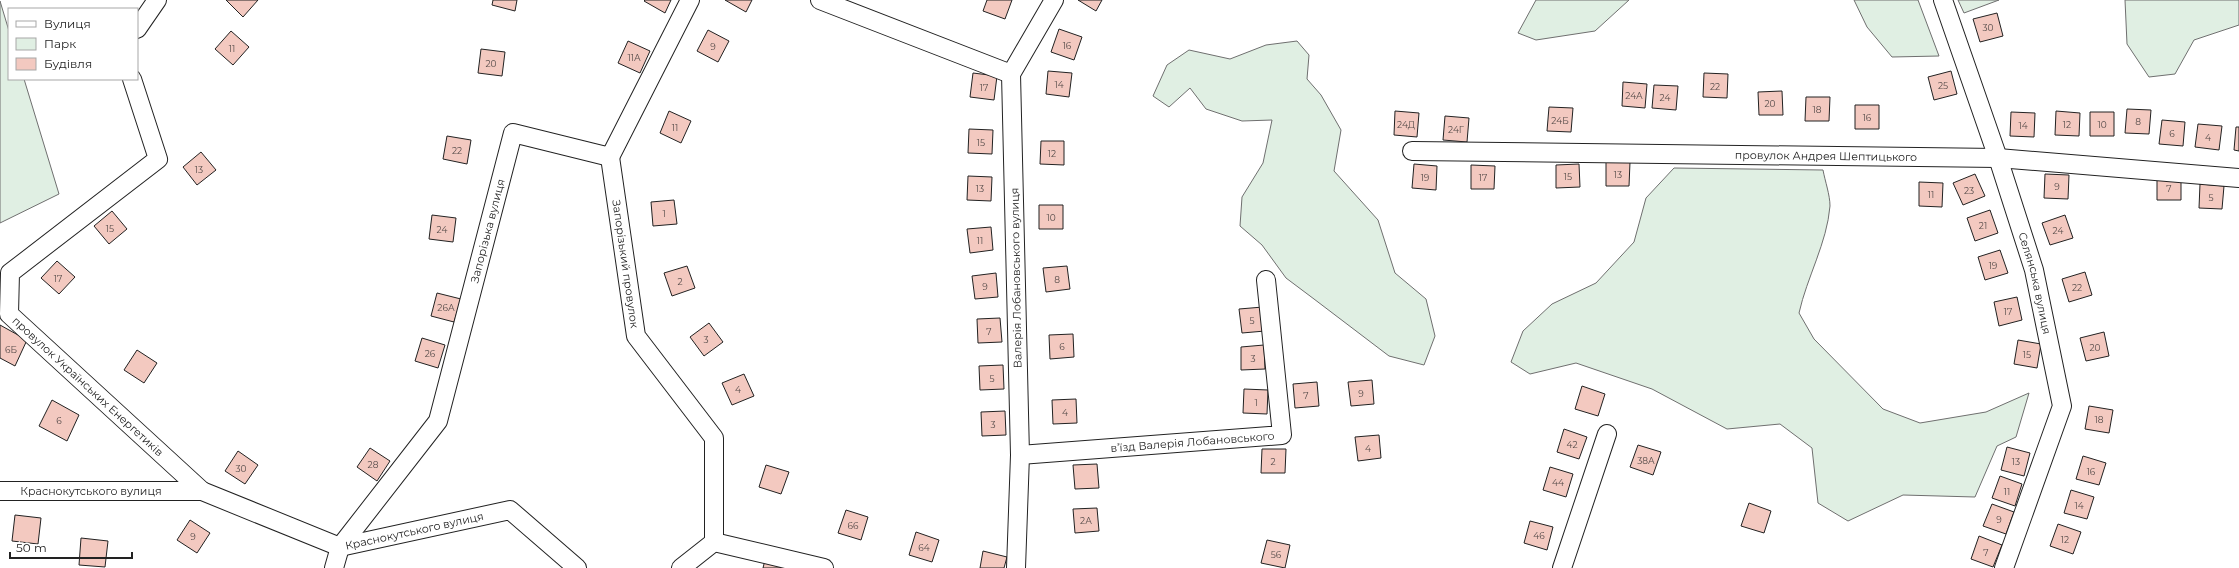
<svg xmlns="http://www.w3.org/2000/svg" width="2239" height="568" font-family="Montserrat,sans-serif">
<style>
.green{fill:#e0efe3;stroke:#6f6f6f}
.building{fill:#f3c9c0;stroke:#222}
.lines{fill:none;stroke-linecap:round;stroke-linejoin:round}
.minor-casing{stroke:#222;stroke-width:20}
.minor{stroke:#fff;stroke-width:18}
.labels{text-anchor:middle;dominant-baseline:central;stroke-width:3;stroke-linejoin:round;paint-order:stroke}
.number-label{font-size:9px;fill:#564c4a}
.street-label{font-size:11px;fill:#222;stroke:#fff}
</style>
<rect width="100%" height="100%" fill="#fff"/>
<path class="green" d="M1536,0H1629L1595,31L1536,40L1518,33Z
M1854,0H1918L1939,56L1892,57L1867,27Z
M1958,0H1999L1964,13Z
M2125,0H2239V25L2194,40L2175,74L2149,77L2127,44Z
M0,1L9,31V79H24L59,194L0,223Z
M1297,41L1309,55L1307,79L1321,95L1341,130L1334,171L1378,220L1395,273L1426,299L1435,336L1424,365L1389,356L1314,299L1286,278L1262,245L1240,226L1242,197L1263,163L1272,120L1242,121L1206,109L1190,88L1169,107L1153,96L1167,65L1189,50L1230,59L1266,45Z
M1674,168L1823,170C1825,181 1830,195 1830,206C1827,243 1807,277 1799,313L1814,339L1883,409L1920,423L1986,412L2029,393L2016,437L1997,446L1975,497L1903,495L1848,521L1818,503L1812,448L1780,424L1727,429L1652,389L1576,363L1530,374L1511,362L1523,331L1552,304L1596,283L1634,242L1646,198Z"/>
<path class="building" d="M226,0H258L243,17Z
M493,0H517L515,11L492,5Z
M645,0H671L665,13L644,1Z
M725,0H752L746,12Z
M987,0H1012L1005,19L983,11Z
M1078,0H1102L1096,11Z
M1997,13L2003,36L1980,42L1973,19Z
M1059,29L1082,37L1074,60L1051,52Z
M708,30L729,41L718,62L697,51Z
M231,31L249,47L233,65L215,49Z
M628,41L650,51L640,73L618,63Z
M481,49L505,52L502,76L478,73Z
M1048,71L1072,73L1069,97L1046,94Z
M1951,71L1957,94L1934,100L1928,77Z
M973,73L997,76L994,100L970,97Z
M1704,73L1728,74L1727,98L1703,97Z
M1623,82L1647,84L1645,108L1622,106Z
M1654,85L1678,86L1676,110L1652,108Z
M1782,91L1783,115H1759L1758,92Z
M1806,97H1830L1829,121H1805Z
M1855,105H1879V129H1855Z
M1549,107L1573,108L1571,132L1547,131Z
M2127,109L2151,110L2149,134L2125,133Z
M669,111L691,121L681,143L660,133Z
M1395,111L1419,113L1417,137L1394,135Z
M2056,111L2080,113L2079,136L2055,135Z
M2011,112L2035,113L2034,137L2010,136Z
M2090,112H2114V136H2090Z
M1445,116L1469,118L1467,142L1443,140Z
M2162,120L2185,122L2183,146L2159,144Z
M2198,124L2222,126L2219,150L2195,147Z
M2236,127H2239V151L2234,150Z
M969,129L993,130L992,154L968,153Z
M447,136L471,140L467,164L443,159Z
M1041,141H1064V165L1040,164Z
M201,152L216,170L197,185L183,167Z
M1606,162H1630L1629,186H1606Z
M1414,164L1437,166L1436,190L1412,188Z
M1579,164L1580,187L1556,188V165Z
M1471,165L1495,166L1494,189H1471Z
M1975,174L1985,196L1963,205L1953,183Z
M2045,174L2069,175L2068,199L2044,198Z
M968,176L992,177L991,201L967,200Z
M2157,176H2181V200H2157Z
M1919,182L1943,183L1942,207L1919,206Z
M2200,184L2224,186L2222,209L2199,208Z
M674,200L677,224L653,226L651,202Z
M1039,205H1063V229H1039Z
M1990,210L1998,233L1975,241L1967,218Z
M112,211L127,229L109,244L94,226Z
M432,215L456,218L453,242L429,239Z
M2065,215L2073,238L2050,245L2042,223Z
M991,227L993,250L970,253L967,229Z
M2000,250L2008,273L1985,280L1978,257Z
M57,261L75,277L59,294L41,278Z
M687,266L695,288L672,296L664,273Z
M1067,266L1070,289L1046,292L1043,268Z
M2085,272L2092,295L2069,302L2062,279Z
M996,273L998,297L975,299L972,276Z
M437,293L461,299L454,322L431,316Z
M2017,297L2022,320L1999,326L1994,302Z
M1263,307L1265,331L1242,333L1239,309Z
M1000,318L1002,342L978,343L977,319Z
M709,323L723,342L704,356L690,337Z
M0,325L27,340L15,366L0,358Z
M2104,332L2109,356L2086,361L2080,338Z
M1073,334L1074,357L1050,359L1049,335Z
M422,338L445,345L438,368L415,361Z
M2018,340L2041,344L2037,368L2014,364Z
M1264,345L1265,369L1241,370V347Z
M137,350L157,363L144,383L124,370Z
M1003,365L1004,389L980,390L979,366Z
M744,374L754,396L732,405L722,383Z
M1372,380L1374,404L1351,406L1348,382Z
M1317,382L1319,406L1295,408L1293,384Z
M1582,386L1605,394L1598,416L1575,409Z
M1244,389L1268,390L1267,414L1243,413Z
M1076,399L1077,423L1053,424L1052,400Z
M52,400L79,415L67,441L39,426Z
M2089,406L2113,410L2109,433L2085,429Z
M1005,411L1006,435L982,436L981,412Z
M1564,429L1587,437L1579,459L1557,452Z
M1379,435L1381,458L1358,461L1355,437Z
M1638,445L1661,452L1653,475L1630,467Z
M2007,447L2030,453L2024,476L2001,470Z
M370,448L390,461L377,481L357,467Z
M1262,449H1286L1285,473H1261Z
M238,451L258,465L245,484L225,471Z
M2083,456L2106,463L2099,485L2076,479Z
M1097,464L1099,488L1075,489L1073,465Z
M766,465L789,472L781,494L759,487Z
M1550,467L1573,474L1566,497L1543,490Z
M2000,476L2022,484L2015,506L1992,498Z
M2071,490L2094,497L2087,519L2064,513Z
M1749,503L1771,511L1764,533L1741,526Z
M1992,504L2014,512L2006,534L1983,526Z
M1097,508L1099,531L1075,533L1073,509Z
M846,510L868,517L861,540L838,533Z
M15,515L41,518L38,544L12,541Z
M190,520L210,533L197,553L177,540Z
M1530,521L1553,527L1547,550L1524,543Z
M2058,524L2081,532L2073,554L2050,546Z
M916,532L939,540L932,562L909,555Z
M1979,536L2002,545L1993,567L1971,559Z
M81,538L108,541L105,567L79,565Z
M1267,540L1290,545L1285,568L1261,563Z
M983,551L1007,557L1004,568H980Z
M765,560L788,568H763Z"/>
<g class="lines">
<g class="minor-casing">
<g id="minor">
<path d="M820,0L1011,74"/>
<path id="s1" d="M1943,0L1998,158L2034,270L2062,406L2004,568"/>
<path d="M137,29L157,0"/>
<path id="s2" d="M132,79L158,159L10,273L9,314L202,491"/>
<path id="s3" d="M1412,151L1998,158L2239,178"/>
<path id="s4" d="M610,157L636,336L714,438V542L681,568"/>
<path id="s5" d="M1020,455L1282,435L1266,280"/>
<path id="s6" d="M0,491H202L340,547L510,510L577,568"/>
<path d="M714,542L824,568"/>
<path id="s7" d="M334,568L340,547L438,421L513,133L610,157L690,0"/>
<path d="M1016,568L1020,455L1011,74L1054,0"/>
<path d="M1562,568L1607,434"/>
</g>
</g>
<use href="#minor" class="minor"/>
</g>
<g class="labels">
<g class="number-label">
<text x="1988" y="27">30</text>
<text x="1067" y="45">16</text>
<text x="713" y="46">9</text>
<text x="232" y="48">11</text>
<text x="634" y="57">11А</text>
<text x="491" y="63">20</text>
<text x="1059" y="84">14</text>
<text x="1943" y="85">25</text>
<text x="1715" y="86">22</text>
<text x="984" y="87">17</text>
<text x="1634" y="95">24А</text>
<text x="1665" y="97">24</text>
<text x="1770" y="103">20</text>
<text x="1817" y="109">18</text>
<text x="1867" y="117">16</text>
<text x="1560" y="120">24Б</text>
<text x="2138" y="121">8</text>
<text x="1406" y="124">24Д</text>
<text x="2067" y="124">12</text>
<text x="2102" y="124">10</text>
<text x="2023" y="125">14</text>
<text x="675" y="127">11</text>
<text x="1456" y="129">24Г</text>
<text x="2172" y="133">6</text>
<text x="2208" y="137">4</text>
<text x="981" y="142">15</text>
<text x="457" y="150">22</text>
<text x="1052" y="153">12</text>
<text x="199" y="169">13</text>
<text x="1618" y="174">13</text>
<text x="1568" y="176">15</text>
<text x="1425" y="177">19</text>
<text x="1483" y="177">17</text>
<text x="2057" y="186">9</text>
<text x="980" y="188">13</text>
<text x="2169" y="188">7</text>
<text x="1969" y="190">23</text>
<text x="1931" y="194">11</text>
<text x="2211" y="197">5</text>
<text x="664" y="213">1</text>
<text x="1051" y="217">10</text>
<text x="1983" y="225">21</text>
<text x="110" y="228">15</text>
<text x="442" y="229">24</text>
<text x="2058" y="230">24</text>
<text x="980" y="240">11</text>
<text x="1993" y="265">19</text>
<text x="58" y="278">17</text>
<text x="1057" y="279">8</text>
<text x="680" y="281">2</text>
<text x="985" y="286">9</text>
<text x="2077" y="287">22</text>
<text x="446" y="307">26А</text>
<text x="2008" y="311">17</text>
<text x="1252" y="320">5</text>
<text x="989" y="331">7</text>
<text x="706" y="339">3</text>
<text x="1062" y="346">6</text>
<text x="2095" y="347">20</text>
<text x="11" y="349">6Б</text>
<text x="430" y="353">26</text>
<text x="2027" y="354">15</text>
<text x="1253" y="358">3</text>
<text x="992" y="378">5</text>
<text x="738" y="389">4</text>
<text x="1361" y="393">9</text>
<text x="1306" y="395">7</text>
<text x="1256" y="402">1</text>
<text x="1065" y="412">4</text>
<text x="2099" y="419">18</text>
<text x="59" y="420">6</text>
<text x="993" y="424">3</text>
<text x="1572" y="444">42</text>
<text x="1368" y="448">4</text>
<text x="1646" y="460">38А</text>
<text x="1273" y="461">2</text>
<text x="2016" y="461">13</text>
<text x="373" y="464">28</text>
<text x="241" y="468">30</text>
<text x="2091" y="471">16</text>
<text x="1558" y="482">44</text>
<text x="2007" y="491">11</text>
<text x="2079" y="505">14</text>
<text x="1999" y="519">9</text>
<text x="1086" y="520">2А</text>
<text x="853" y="525">66</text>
<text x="1539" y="535">46</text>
<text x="193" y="536">9</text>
<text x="2065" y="539">12</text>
<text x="924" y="547">64</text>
<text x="1986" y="552">7</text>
<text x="1276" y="554">56</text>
</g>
<g class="street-label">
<text stroke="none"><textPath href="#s3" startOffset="414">провулок Андрея Шептицького</textPath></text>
<text stroke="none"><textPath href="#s7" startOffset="378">Запорізька вулиця</textPath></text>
<text stroke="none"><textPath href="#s4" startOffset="108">Запорізький провулок</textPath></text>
<text transform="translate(1016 278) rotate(-91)">Валерія Лобановського вулиця</text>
<text stroke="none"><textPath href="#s1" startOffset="298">Селянська вулиця</textPath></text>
<text stroke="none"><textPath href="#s2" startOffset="419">провулок Українських Енергетиків</textPath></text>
<text stroke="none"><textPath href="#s5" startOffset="173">в’їзд Валерія Лобановського</textPath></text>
<text stroke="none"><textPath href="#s6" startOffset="91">Краснокутського вулиця</textPath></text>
<text stroke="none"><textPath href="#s6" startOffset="427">Краснокутського вулиця</textPath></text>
</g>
</g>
<rect x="8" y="8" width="130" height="72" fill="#ffffff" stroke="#a7a7a7"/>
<rect x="16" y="21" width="20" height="6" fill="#ffffff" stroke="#a7a7a7"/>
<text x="44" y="28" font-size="12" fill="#222222">Вулиця</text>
<rect x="16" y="38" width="20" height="12" fill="#e0efe3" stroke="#a7a7a7"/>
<text x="44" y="48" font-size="12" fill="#222222">Парк</text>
<rect x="16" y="58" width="20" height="12" fill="#f3c9c0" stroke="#a7a7a7"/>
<text x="44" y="68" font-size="12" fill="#222222">Будівля</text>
<path d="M10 552v6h122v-6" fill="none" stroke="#222222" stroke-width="2"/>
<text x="16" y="552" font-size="12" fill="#222222" stroke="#ffffff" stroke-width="3" paint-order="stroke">50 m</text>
</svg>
